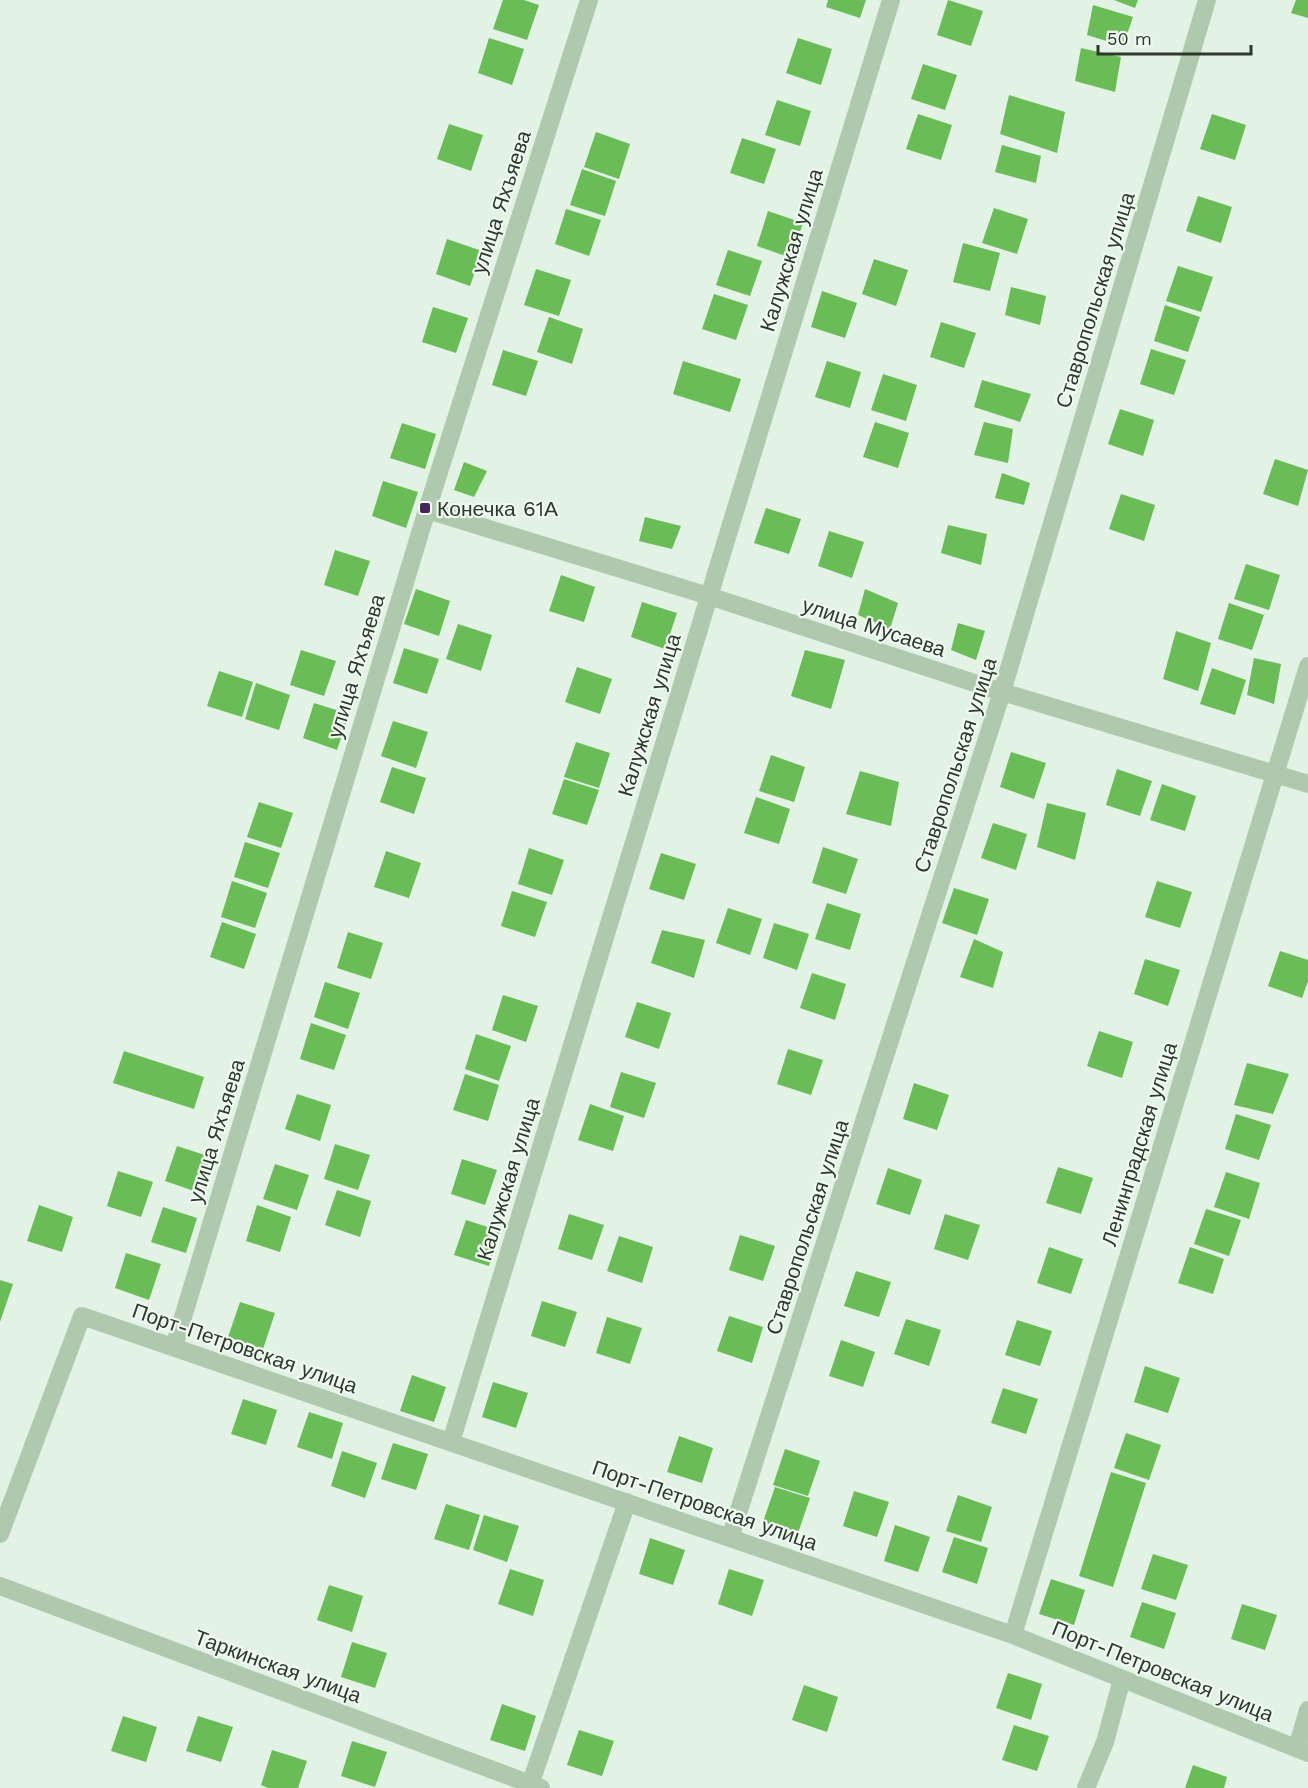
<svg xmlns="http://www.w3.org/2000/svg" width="1308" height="1788" font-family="'Work Sans',sans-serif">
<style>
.building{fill:#6abc57}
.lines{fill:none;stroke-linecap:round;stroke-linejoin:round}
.minor{stroke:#afc9af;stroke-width:18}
.poi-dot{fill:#452557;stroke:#effaf0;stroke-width:2}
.labels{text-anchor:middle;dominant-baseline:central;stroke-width:4.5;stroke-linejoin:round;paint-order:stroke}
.street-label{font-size:21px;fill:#2e392c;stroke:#effaf0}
.poi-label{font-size:21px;fill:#2e392c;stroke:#effaf0;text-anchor:start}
</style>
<rect width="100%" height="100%" fill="#e2f2e4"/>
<path class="building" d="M503,0H524L539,5L527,40L493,29Z
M828,0H866L860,18L826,7Z
M948,0L983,11L971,46L937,35Z
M1114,0H1138L1135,8Z
M1296,0H1308V18L1291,13Z
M1093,5L1133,17L1123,46L1087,35Z
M489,38L524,49L512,85L478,73Z
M798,38L832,49L821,85L786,73Z
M1081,48L1121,57L1115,92L1075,81Z
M923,64L957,75L945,110L911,99Z
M1009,95L1065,112L1057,153L1000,134Z
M777,100L811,111L800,146L765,135Z
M918,114L952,125L941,160L906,149Z
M1212,114L1246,125L1235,160L1200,149Z
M449,124L483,135L471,171L437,159Z
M596,132L630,144L619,179L584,167Z
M742,138L776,149L764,184L730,173Z
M1002,145L1041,156L1036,183L995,172Z
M582,169L616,181L605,216L570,205Z
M1198,196L1232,207L1221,243L1186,231Z
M994,208L1028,219L1017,254L982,243Z
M566,209L601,220L589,256L555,244Z
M768,211L803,223L791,258L757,246Z
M447,239L482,251L470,286L436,274Z
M963,243L1000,253L990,291L953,282Z
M728,250L762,261L750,296L716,285Z
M874,259L908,270L896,306L862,294Z
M1178,266L1213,277L1201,312L1166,301Z
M536,269L571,280L559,316L524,305Z
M1011,287L1046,296L1040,325L1005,315Z
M822,291L857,303L845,338L811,327Z
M714,294L748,305L736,340L702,329Z
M1165,305L1200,317L1188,352L1154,341Z
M433,307L468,318L456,353L422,342Z
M549,317L583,329L572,364L537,352Z
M941,322L976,333L964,368L930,357Z
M1151,349L1186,360L1174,395L1140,384Z
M503,350L538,361L526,396L492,385Z
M683,361L741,379L730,412L673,394Z
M827,361L861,372L850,408L815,397Z
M883,374L917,385L906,421L871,410Z
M982,380L1031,394L1020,422L974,407Z
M1120,409L1154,420L1143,456L1108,444Z
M875,422L909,433L898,468L863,457Z
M984,422L1013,429L1008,463L974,455Z
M402,423L436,434L425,469L390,458Z
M1275,459L1308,470L1298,506L1263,494Z
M464,462L487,471L474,497L454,490Z
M1002,473L1030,483L1024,505L995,498Z
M383,481L418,492L406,528L372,516Z
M1121,494L1155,505L1144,541L1109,529Z
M766,508L801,519L789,554L754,543Z
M645,517L681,526L672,549L639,541Z
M948,525L987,534L981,565L941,553Z
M829,531L864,542L852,578L818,566Z
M335,550L370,561L358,596L324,585Z
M1246,564L1280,575L1269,610L1234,599Z
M561,575L595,587L584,622L549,611Z
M416,589L450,601L439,636L404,624Z
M865,589L898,603L890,629L858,615Z
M642,602L677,613L665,649L631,637Z
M1229,603L1264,615L1252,650L1218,639Z
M958,623L985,631L976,660L951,650Z
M458,624L492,635L481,671L446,659Z
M1176,631L1211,643L1198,691L1163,679Z
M404,648L439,659L427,694L393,683Z
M301,650L336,661L324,696L290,685Z
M805,650L845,660L831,709L791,696Z
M1254,658L1281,664L1274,704L1247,695Z
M577,667L612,679L600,714L565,702Z
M1212,668L1246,680L1235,715L1200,704Z
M219,671L253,682L242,717L207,706Z
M256,683L290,695L279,730L245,719Z
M314,703L349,714L337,750L303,738Z
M393,721L428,732L416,768L381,756Z
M576,742L610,753L599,788L564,777Z
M1011,752L1046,763L1034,799L1000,787Z
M771,755L805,767L794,802L759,791Z
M392,767L426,778L414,814L380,802Z
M1117,769L1152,781L1140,816L1106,805Z
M860,771L899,782L891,826L846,814Z
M564,779L599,790L587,825L552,814Z
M1162,784L1196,796L1185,831L1150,820Z
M756,797L790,809L779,844L744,833Z
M259,802L293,813L281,848L247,837Z
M1047,803L1086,813L1075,860L1037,847Z
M993,823L1027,834L1016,870L981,858Z
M245,842L280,853L268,888L234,877Z
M823,847L858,859L846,894L812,883Z
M529,848L564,860L552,895L518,884Z
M386,851L421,863L409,898L374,887Z
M661,853L696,864L684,900L649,889Z
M232,881L267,893L255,928L221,917Z
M1157,881L1192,892L1180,928L1145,917Z
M954,888L989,899L977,935L942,923Z
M512,891L547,902L535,937L501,926Z
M827,903L861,914L850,950L815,939Z
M728,908L762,919L750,955L716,943Z
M222,922L256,934L244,969L210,957Z
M774,923L809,934L797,970L763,958Z
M662,930L705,940L694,978L651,963Z
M348,932L383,943L371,979L337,968Z
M974,939L1003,952L993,988L960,977Z
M1280,951L1308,960V981L1302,998L1268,986Z
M1145,959L1180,970L1168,1006L1134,994Z
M812,973L846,984L835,1020L800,1008Z
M325,982L360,993L348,1029L314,1017Z
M503,995L538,1006L526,1042L492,1030Z
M637,1002L671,1013L659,1049L625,1037Z
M311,1023L346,1035L334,1070L300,1059Z
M1099,1031L1133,1042L1122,1078L1087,1066Z
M476,1034L511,1046L499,1081L465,1069Z
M788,1049L823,1060L811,1095L777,1084Z
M124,1051L204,1077L194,1109L113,1083Z
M1247,1063L1289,1074L1273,1114L1234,1105Z
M621,1072L656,1083L644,1118L610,1107Z
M465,1074L499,1085L488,1121L453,1110Z
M914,1083L949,1095L937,1130L903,1119Z
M297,1094L331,1105L320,1141L285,1129Z
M590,1104L624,1116L613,1151L578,1140Z
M1236,1114L1271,1125L1259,1160L1225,1149Z
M335,1144L370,1155L358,1190L324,1179Z
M177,1146L211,1157L200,1193L165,1181Z
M462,1159L497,1170L485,1205L451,1194Z
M275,1164L309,1175L297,1210L263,1199Z
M1058,1167L1093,1178L1081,1214L1046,1203Z
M888,1168L922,1180L910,1215L876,1204Z
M118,1171L153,1182L141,1217L107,1206Z
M1226,1172L1260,1183L1249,1219L1214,1207Z
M337,1190L371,1201L360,1237L325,1225Z
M39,1205L73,1217L62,1252L27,1241Z
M257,1205L291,1217L280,1252L246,1241Z
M163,1207L197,1218L186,1253L151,1242Z
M1206,1209L1241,1220L1229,1256L1194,1244Z
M569,1214L604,1225L592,1260L558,1249Z
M945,1214L980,1225L968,1260L934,1249Z
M466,1220L500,1231L489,1266L454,1255Z
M740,1235L775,1246L763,1281L729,1270Z
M619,1236L653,1247L642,1283L607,1271Z
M1049,1247L1083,1259L1071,1294L1037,1283Z
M1190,1247L1224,1259L1213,1294L1178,1283Z
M126,1253L161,1264L149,1300L115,1288Z
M856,1271L891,1282L879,1317L844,1306Z
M0,1280L13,1284L0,1322Z
M542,1301L577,1312L565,1347L531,1336Z
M240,1302L275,1313L263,1349L228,1337Z
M729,1316L763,1327L752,1363L717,1351Z
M607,1317L642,1328L630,1364L596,1353Z
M906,1319L941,1330L929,1366L894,1354Z
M1017,1320L1052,1331L1040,1366L1005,1355Z
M841,1340L875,1352L863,1387L829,1376Z
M1145,1366L1180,1378L1168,1413L1134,1402Z
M412,1375L446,1387L434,1422L400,1411Z
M493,1382L528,1393L516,1428L482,1417Z
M1003,1388L1038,1399L1026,1434L991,1423Z
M243,1399L277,1410L266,1445L231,1434Z
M309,1412L343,1423L332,1459L297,1447Z
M1126,1433L1161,1445L1149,1480L1114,1468Z
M679,1436L713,1448L702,1483L667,1472Z
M393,1443L428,1454L416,1490L381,1479Z
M785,1449L820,1461L808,1496L773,1485Z
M342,1451L377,1463L365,1498L331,1486Z
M1111,1472L1146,1483L1113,1587L1079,1576Z
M775,1487L810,1498L798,1533L763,1522Z
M854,1491L889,1502L877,1537L843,1526Z
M958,1495L992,1507L981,1542L946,1531Z
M446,1504L480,1515L469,1550L434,1539Z
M484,1515L519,1526L507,1562L473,1550Z
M895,1525L930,1537L918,1572L884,1561Z
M954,1537L988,1548L977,1584L942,1572Z
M650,1538L685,1550L673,1585L639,1574Z
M1153,1554L1188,1565L1176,1600L1141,1589Z
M510,1569L544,1580L533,1616L498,1604Z
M729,1569L764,1580L752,1616L718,1604Z
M1051,1579L1085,1590L1074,1625L1039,1614Z
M329,1585L363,1596L352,1632L317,1620Z
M1142,1602L1176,1613L1164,1649L1130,1637Z
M1242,1604L1277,1615L1265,1650L1231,1639Z
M352,1642L387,1653L375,1688L341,1677Z
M1008,1673L1042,1684L1031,1720L996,1708Z
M804,1685L838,1697L827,1732L792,1720Z
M502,1704L536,1716L525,1751L490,1740Z
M123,1716L157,1727L146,1762L111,1751Z
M198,1716L233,1727L221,1762L186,1751Z
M1014,1725L1049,1736L1037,1771L1002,1760Z
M579,1730L614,1741L602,1776L567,1765Z
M352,1741L387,1752L375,1787L341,1776Z
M272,1750L307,1761L298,1788H268L261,1785Z
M1193,1765L1227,1777L1224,1788H1185Z"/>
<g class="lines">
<path class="minor" d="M427,510L709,596L1002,692L1308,784
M174,1347L427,510L589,0
M451,1442L891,0
M0,1534L82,1316L1013,1635L1308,1753
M730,1538L1002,692L1207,0
M0,1586L541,1788
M1013,1635L1308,666
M1297,1748L1308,1710
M529,1788L627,1502
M1086,1788L1105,1742L1122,1679"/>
</g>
<rect class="poi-dot" x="419" y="502" width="12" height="12" rx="3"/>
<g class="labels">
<g class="street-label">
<text transform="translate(501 202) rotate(-72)">улица Яхъяева</text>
<text transform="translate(791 250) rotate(-73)">Калужская улица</text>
<text transform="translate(1095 300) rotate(-73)">Ставропольская улица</text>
<text transform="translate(874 627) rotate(18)">улица Мусаева</text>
<text transform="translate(356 666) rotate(-73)">улица Яхъяева</text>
<text transform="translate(649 715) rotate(-73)">Калужская улица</text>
<text transform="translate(955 765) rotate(-72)">Ставропольская улица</text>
<text transform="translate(216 1131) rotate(-73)">улица Яхъяева</text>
<text transform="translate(1139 1144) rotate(-73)">Ленинградская улица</text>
<text transform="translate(508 1179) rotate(-73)">Калужская улица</text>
<text transform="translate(807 1227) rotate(-72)">Ставропольская улица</text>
<text transform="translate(245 1348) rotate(19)">Порт-Петровская улица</text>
<text transform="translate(705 1505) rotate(19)">Порт-Петровская улица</text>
<text transform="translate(278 1666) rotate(20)">Таркинская улица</text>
<text transform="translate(1163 1671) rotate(22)">Порт-Петровская улица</text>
</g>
<g class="poi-label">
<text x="437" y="508">Конечка 61А</text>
</g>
</g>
<path d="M1098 45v9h153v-9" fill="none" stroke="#2e392c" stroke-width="3"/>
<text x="1107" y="45" font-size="18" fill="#2e392c" stroke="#effaf0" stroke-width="4.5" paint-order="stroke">50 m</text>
</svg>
